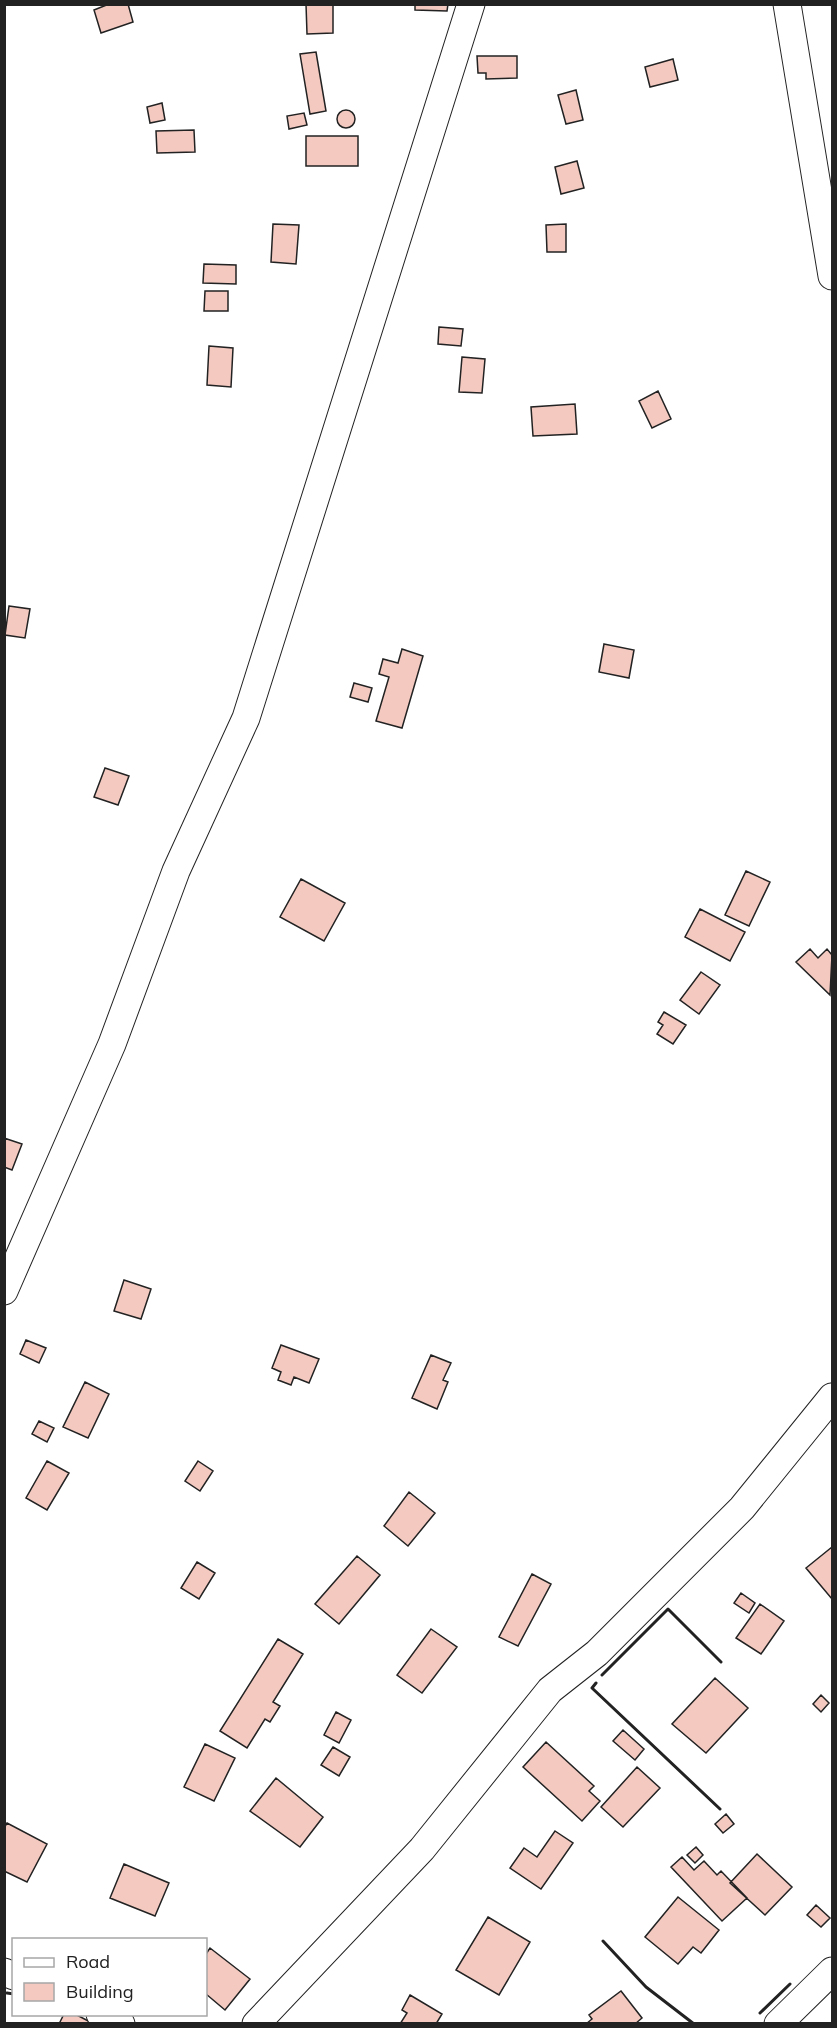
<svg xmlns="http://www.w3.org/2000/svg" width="837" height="2028" font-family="Mulish,sans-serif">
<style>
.building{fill:#f3c9c0;stroke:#222;stroke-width:1.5}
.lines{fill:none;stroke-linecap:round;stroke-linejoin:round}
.minor-casing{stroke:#222;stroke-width:29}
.minor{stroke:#fff;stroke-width:27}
.wall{stroke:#222;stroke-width:3}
</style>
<rect width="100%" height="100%" fill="#fff"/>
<path class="building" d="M109,4H128L133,22L101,33L94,10Z
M306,4H333V33L307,34Z
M415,4H448L447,11L415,10Z
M316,52L326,111L310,114L300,54Z
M477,56H517V78L486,79V73H478Z
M673,59L678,80L650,87L645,67Z
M576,90L583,120L566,124L558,95Z
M162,103L165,120L150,123L147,107Z
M337 119a9 9 0 1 1 18 0a9 9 0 1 1-18 0Z
M304,113L307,125L289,129L287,116Z
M194,130L195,152L157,153L156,131Z
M306,136H358V166H306Z
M577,161L584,188L561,194L555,167Z
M273,224L299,225L296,264L271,262Z
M566,224V252H547L546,225Z
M204,264L236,265V284L203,283Z
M205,291H228V311H204Z
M439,327L463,329L461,346L438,344Z
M209,346L233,348L231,387L207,385Z
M462,357L485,359L482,393L459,392Z
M658,391L671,419L652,428L639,401Z
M575,404L577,434L533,436L531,407Z
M9,606L30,609L25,638L5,635Z
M604,644L634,650L629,678L599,672Z
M402,649L423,656L402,728L376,721L389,677L379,674L383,659L398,663Z
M354,683L372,688L368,702L350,697Z
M105,768L129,776L118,805L94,797Z
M746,871L770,882L749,926L725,915Z
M301,879L345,903L324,941L280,917Z
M700,909L745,932L730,961L685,937Z
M810,949L818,958L827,949L832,955L830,995L796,962Z
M701,972L720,985L699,1014L680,1000Z
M664,1012L686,1025L673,1044L657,1034L663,1025L658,1022Z
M4,1138L22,1144L12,1170L4,1167Z
M124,1280L151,1289L141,1319L114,1311Z
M26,1340L46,1348L39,1363L20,1354Z
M281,1345L319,1359L309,1383L294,1377L291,1385L278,1380L281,1372L272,1368Z
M431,1355L451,1363L443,1380L448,1382L437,1409L412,1398Z
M85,1382L109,1394L88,1438L63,1427Z
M39,1421L54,1428L47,1442L32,1434Z
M47,1461L69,1473L47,1510L26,1498Z
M198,1461L213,1471L200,1491L185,1481Z
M409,1492L435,1513L408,1546L384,1526Z
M832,1547V1599L806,1568Z
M357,1556L380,1575L339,1624L315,1604Z
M197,1562L215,1573L199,1599L181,1588Z
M532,1574L551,1584L518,1646L499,1637Z
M741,1593L755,1603L749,1613L734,1603Z
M760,1604L784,1621L761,1654L736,1638Z
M431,1629L457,1647L422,1693L397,1675Z
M278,1639L303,1654L273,1702L280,1706L270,1722L265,1719L247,1748L220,1731Z
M715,1678L748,1708L706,1753L672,1724Z
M821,1695L829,1703L821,1712L813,1704Z
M336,1712L351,1720L339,1743L324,1735Z
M623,1730L644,1749L635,1760L613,1741Z
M546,1742L594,1786L589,1791L600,1801L582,1821L523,1767Z
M205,1744L235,1758L214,1801L184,1787Z
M333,1747L350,1757L339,1776L321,1765Z
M637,1767L660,1788L623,1827L601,1807Z
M276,1778L323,1817L300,1847L250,1811Z
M726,1814L734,1824L723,1833L715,1824Z
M7,1823L47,1844L27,1882L4,1871V1828Z
M555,1831L573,1843L541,1889L510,1868L524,1848L537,1857Z
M696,1847L703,1855L695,1863L687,1855Z
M757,1854L792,1887L765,1915L730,1883Z
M682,1857L694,1870L704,1861L717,1875L721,1871L747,1898L722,1921L671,1867Z
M124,1864L169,1883L155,1916L110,1898Z
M678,1897L719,1930L701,1953L693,1947L678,1964L645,1937Z
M816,1905L830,1918L821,1927L807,1915Z
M488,1917L530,1942L499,1995L456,1970Z
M210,1948L250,1979L225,2010L206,1994V1954Z
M621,1991L642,2018L635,2024H586L592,2019L589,2015Z
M410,1995L442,2014L436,2024H400L407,2013L402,2010Z
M64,2014H75L94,2024H59Z"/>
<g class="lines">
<g class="minor-casing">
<path id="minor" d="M787,4L832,276
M4,1291L112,1044L176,871L246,718L471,4
M4,1972L14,1976
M100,2014L121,2024
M256,2024L422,1849L550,1690L597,1653L742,1508L832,1397
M778,2024L832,1971"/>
</g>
<use href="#minor" class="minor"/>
<path class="wall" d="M602,1675L668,1609L721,1662
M596,1683L592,1688L720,1809
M603,1941L646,1987L694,2024
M7,1993L14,1994
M760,2013L790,1984"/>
</g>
<rect width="837" height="2028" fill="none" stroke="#222222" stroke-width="12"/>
<rect x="12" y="1938" width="195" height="78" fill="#ffffff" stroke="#a7a7a7" stroke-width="1.5"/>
<rect x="24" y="1958" width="30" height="9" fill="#ffffff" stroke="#a7a7a7" stroke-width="1.5"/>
<text x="66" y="1968" font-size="18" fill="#222222">Road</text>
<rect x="24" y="1983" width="30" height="18" fill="#f3c9c0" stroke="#a7a7a7" stroke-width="1.5"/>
<text x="66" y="1998" font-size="18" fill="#222222">Building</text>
</svg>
